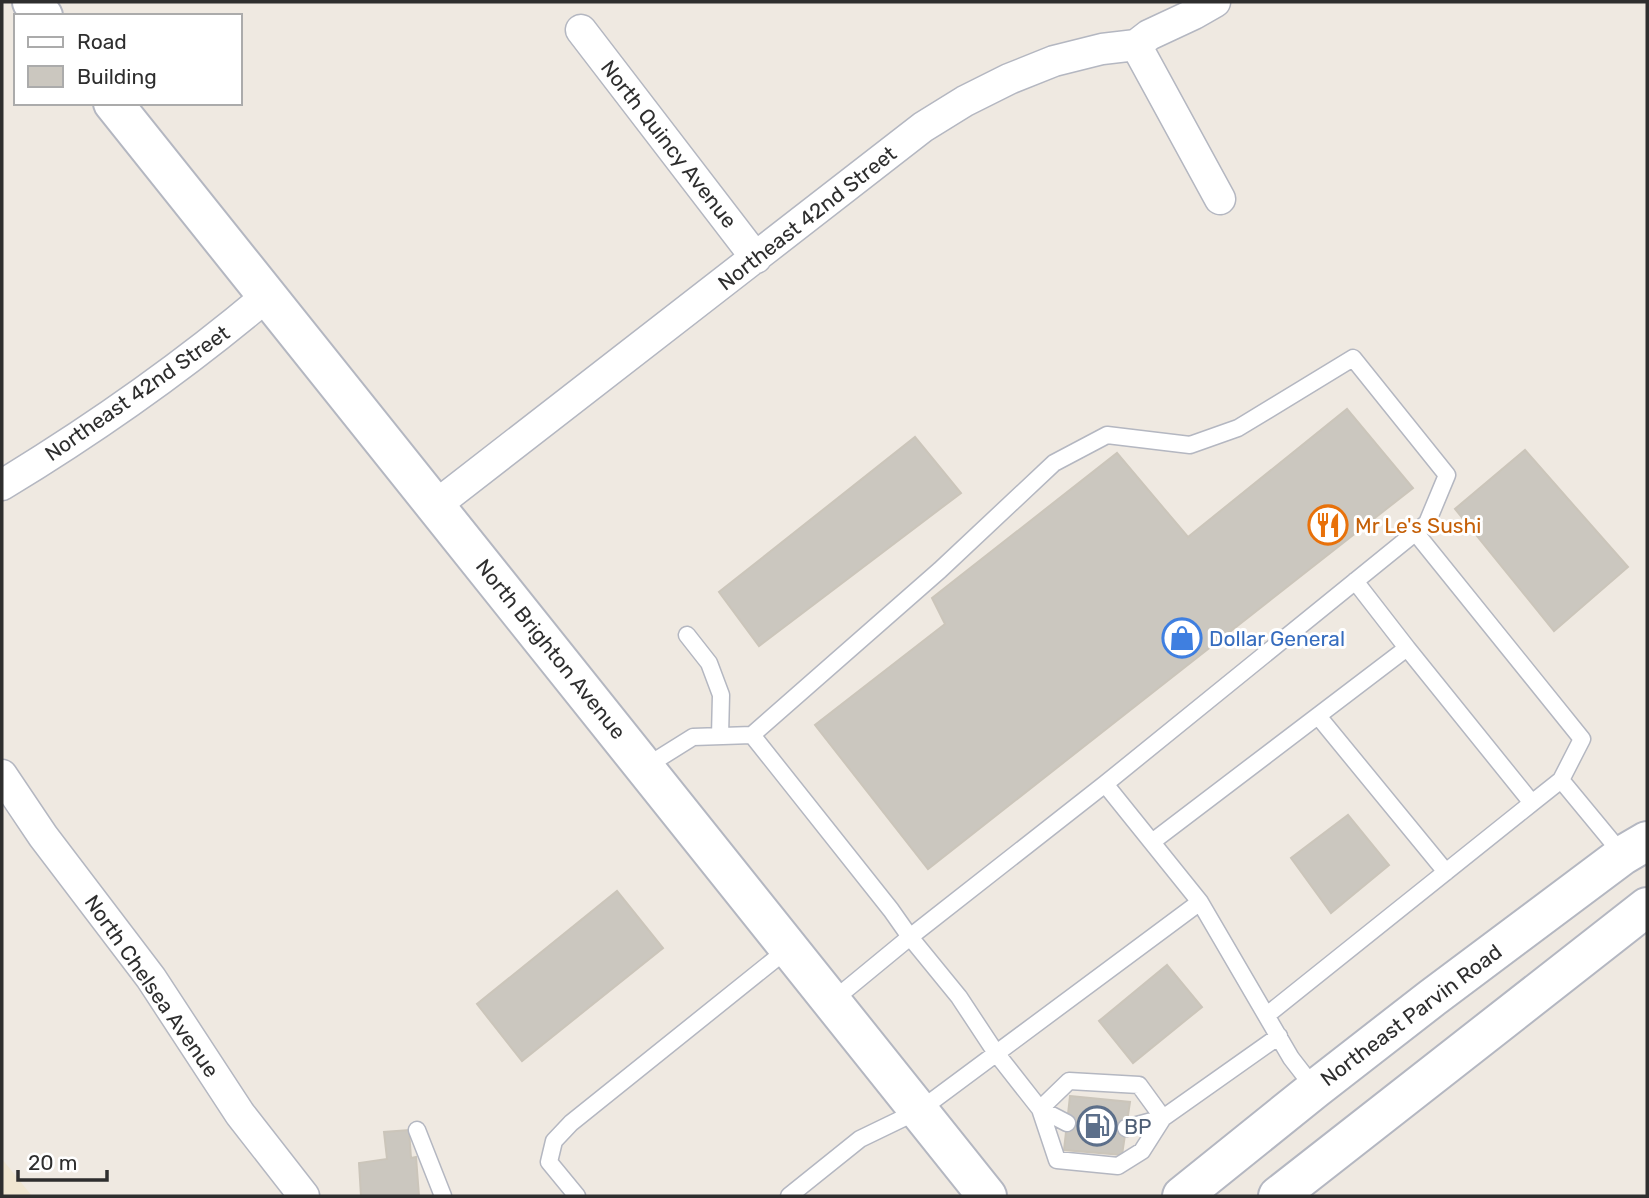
<svg xmlns="http://www.w3.org/2000/svg" width="1649" height="1198" font-family="Rubik,sans-serif">
<style>
.education{fill:#f0e6d1}
.building{fill:#cbc7bf;stroke:#cbc5ba;stroke-width:2}
.lines{fill:none;stroke-linecap:round;stroke-linejoin:round}
.service-casing{stroke:#b4b7c1;stroke-width:19}
.minor-casing{stroke:#b4b7c1;stroke-width:33}
.secondary-casing{stroke:#b4b7c1;stroke-width:42}
.service{stroke:#fff;stroke-width:16}
.minor{stroke:#fff;stroke-width:30}
.secondary{stroke:#fff;stroke-width:38}
.labels{text-anchor:middle;dominant-baseline:central;stroke-width:6;stroke-linejoin:round;paint-order:stroke}
.street-label{font-size:21px;fill:#2e2e2e;stroke:#fff}
.food-label{font-size:21px;fill:#c56008;stroke:#fff;text-anchor:start}
.shop-label{font-size:21px;fill:#366cbe;stroke:#fff;text-anchor:start}
.service-label{font-size:21px;fill:#4e5e75;stroke:#fff;text-anchor:start}
</style>
<rect width="100%" height="100%" fill="#efe9e1"/>
<path class="education" d="M2,1159L32,1196H2Z"/>
<path class="building" d="M1347,409L1413,488L928,869L815,725L945,624L932,598L1117,453L1188,537Z
M915,437L961,493L759,646L719,592Z
M1525,450L1628,567L1554,631L1455,509Z
M1348,815L1389,865L1331,913L1291,858Z
M617,891L663,948L522,1061L477,1004Z
M1167,965L1202,1007L1133,1063L1099,1021Z
M1070,1096L1130,1102L1122,1155L1064,1150Z
M409,1130L411,1158L416,1157L419,1196H361L359,1163L387,1159L384,1132Z"/>
<g class="lines">
<g class="service-casing">
<path id="service" d="M1415,532L1582,739L1561,780L1623,855
M687,635L709,663L721,695L720,736
M1407,648L1532,803L1561,780
M1318,716L1446,872
M752,735L940,570L1054,463L1107,435L1190,445L1238,428L1353,358L1447,475L1427,523L1105,784L910,937L831,1002
M645,767L693,737L752,735L891,910L910,937L959,997L996,1053L1040,1109L1067,1123
M1105,784L1200,902L1291,1058L1315,1089
M1152,842L1407,648L1355,581
M1267,1015L1532,803
M1069,1081L1139,1085L1163,1118L1142,1151L1118,1166L1057,1160L1040,1109Z
M1126,1128L1163,1118L1279,1036
M417,1130L443,1196
M577,1196L549,1162L554,1141L571,1123L789,948
M789,1196L860,1139L920,1110L1200,902"/>
</g>
<g class="minor-casing">
<path id="minor" d="M581,30L756,258
M1136,45L1220,199
M2,485C96,428 184,366 268,295
M436,505L923,127L965,101L1009,79L1054,61L1102,49L1136,45L1149,35L1194,14L1215,2
M2,775L43,836L151,978L240,1114L304,1196"/>
</g>
<g class="secondary-casing">
<path id="secondary" d="M32,2L43,16
M113,103L987,1196
M1182,1196L1315,1089L1432,998L1623,855L1647,841
M1278,1196L1647,907"/>
</g>
<use href="#service" class="service"/>
<use href="#minor" class="minor"/>
<use href="#secondary" class="secondary"/>
</g>
<defs>
<g id="restaurant-ring" transform="scale(2.0125)"><circle r="9.5" fill="#fff" stroke="#e8710a" stroke-width="1.5"/><path d="M-5-6h1v4h1v-4h1v4h1v-4h1v5L-1.5 .5V6h-2V.5L-5-1ZM5-6V6H3V1.5H1.5Q1.5-4 5-6Z" fill="#e8710a"/></g>
<g id="shop-ring" transform="scale(2.0125)"><circle r="9.5" fill="#fff" stroke="#3f7fe0" stroke-width="1.5"/><path d="M-5-2.5h2.3a2.7 3.5 0 0 1 5.4 0H5L5.5 6h-11ZM-1.5-2.5h3a1.5 2.3 0 0 0-3 0Z" fill="#3f7fe0"/></g>
<g id="fuel-ring" transform="scale(2.0125)"><circle r="9.5" fill="#fff" stroke="#5c6f8a" stroke-width="1.5"/><path d="M-5.5-6h7V0h2V4h1.3V-2.5L3-4.5l.8-.8L6-3V5H2.5V1h-1V6h-7ZM-4.2-4.7v3.2H.2V-4.7Z" fill="#5c6f8a"/></g>
</defs>
<g fill-rule="evenodd">
<use href="#restaurant-ring" x="1328" y="525"/>
<use href="#shop-ring" x="1182" y="638"/>
<use href="#fuel-ring" x="1097" y="1126"/>
</g>
<g class="labels">
<g class="street-label">
<text transform="translate(669 144) rotate(52)">North Quincy Avenue</text>
<text transform="translate(807 218) rotate(-38)">Northeast 42nd Street</text>
<text transform="translate(137 393) rotate(-35)">Northeast 42nd Street</text>
<text transform="translate(551 649) rotate(51)">North Brighton Avenue</text>
<text transform="translate(152 986) rotate(55)">North Chelsea Avenue</text>
<text transform="translate(1411 1015) rotate(-37)">Northeast Parvin Road</text>
</g>
<g class="food-label">
<text x="1355" y="525">Mr Le's Sushi</text>
</g>
<g class="shop-label">
<text x="1209" y="638">Dollar General</text>
</g>
<g class="service-label">
<text x="1124" y="1126">BP</text>
</g>
</g>
<rect width="1649" height="1198" fill="none" stroke="#2e2e2e" stroke-width="7"/>
<rect x="14" y="14" width="228" height="91" fill="#ffffff" stroke="#ababab" stroke-width="2"/>
<rect x="28" y="37" width="35" height="10" fill="#ffffff" stroke="#ababab" stroke-width="2"/>
<text x="77" y="49" font-size="21" fill="#2e2e2e">Road</text>
<rect x="28" y="66" width="35" height="21" fill="#cbc7bf" stroke="#ababab" stroke-width="2"/>
<text x="77" y="84" font-size="21" fill="#2e2e2e">Building</text>
<path d="M18 1170v10h89v-10" fill="none" stroke="#2e2e2e" stroke-width="3.5"/>
<text x="28" y="1170" font-size="21" fill="#2e2e2e" stroke="#ffffff" stroke-width="5" paint-order="stroke">20 m</text>
</svg>
